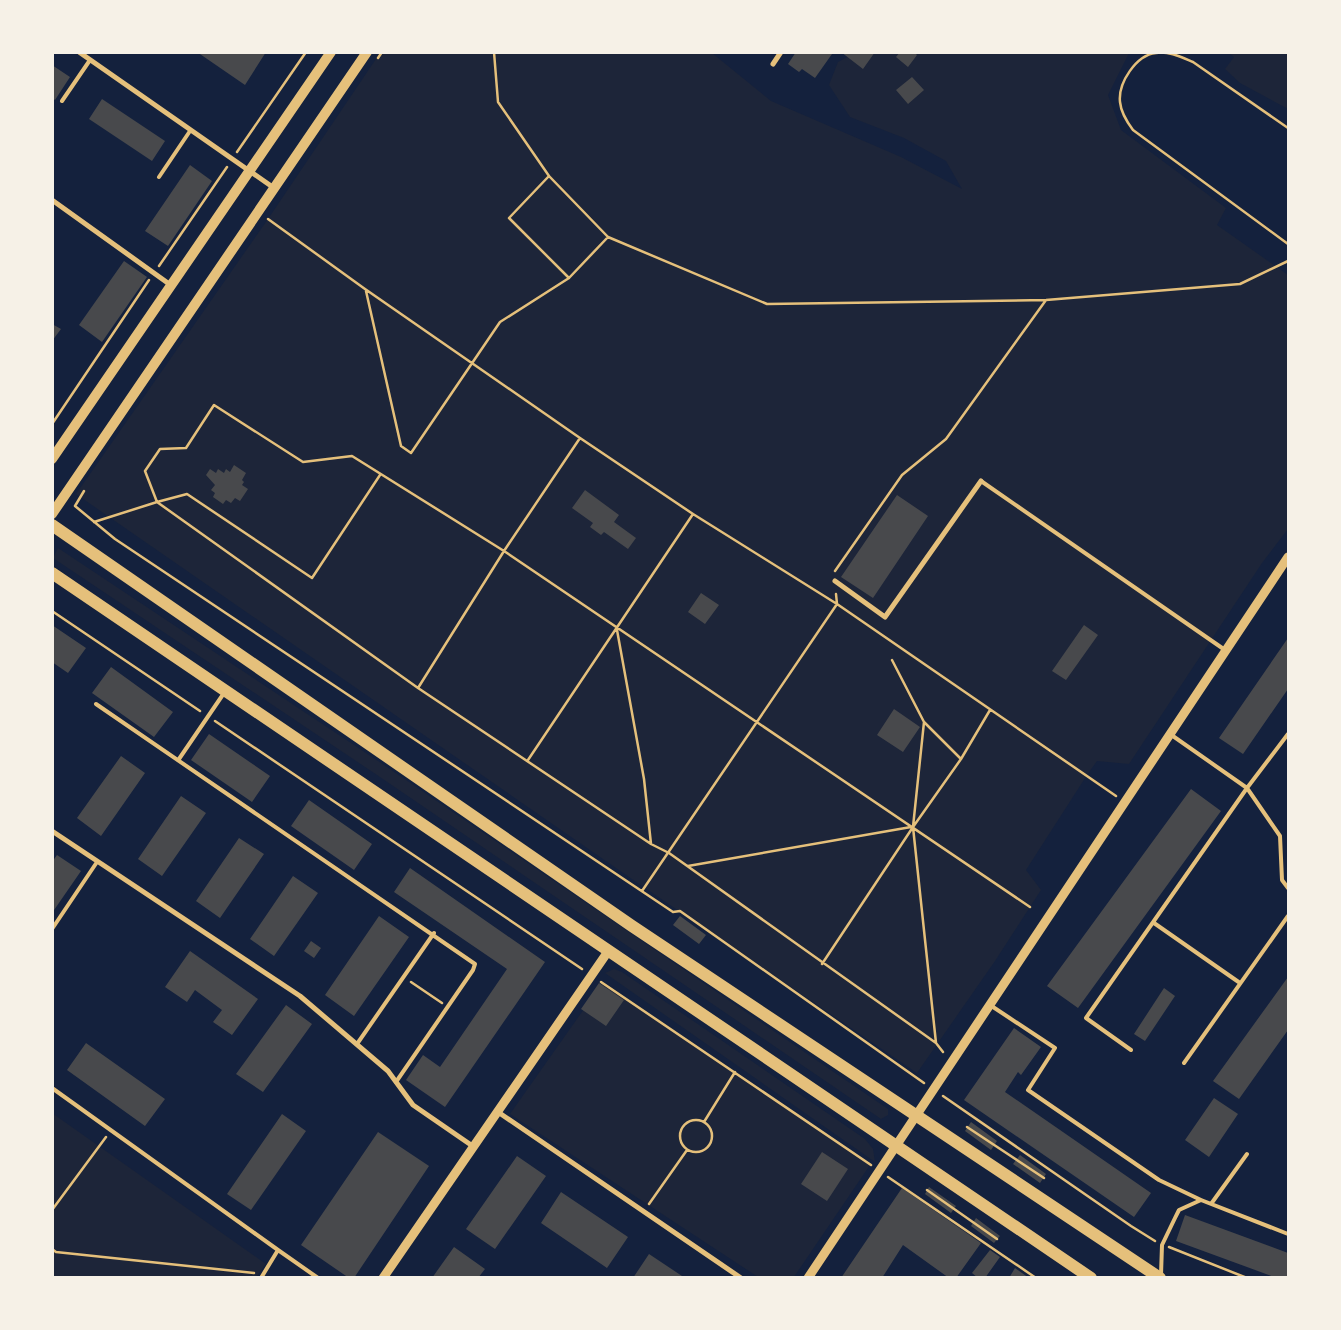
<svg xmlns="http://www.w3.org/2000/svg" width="1341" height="1330" font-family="Barlow,sans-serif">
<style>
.green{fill:#1d2539}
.building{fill:#48494c}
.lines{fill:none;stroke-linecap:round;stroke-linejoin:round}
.path{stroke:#e5c07b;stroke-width:2.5}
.service{stroke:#e5c07b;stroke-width:4}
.minor{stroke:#e5c07b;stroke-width:5}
.tertiary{stroke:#e5c07b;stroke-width:9}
.secondary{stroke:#e5c07b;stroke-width:10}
.primary{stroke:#e5c07b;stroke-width:12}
</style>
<rect width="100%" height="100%" fill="#14213d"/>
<path class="green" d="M857,52L1129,53L1108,95L1121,130L1226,208L1217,225L1288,275V529L1262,563L1129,764L1097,761L1087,775L1026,870L1041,890L995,961L917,1073L629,877L76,494L268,219L380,53H712L771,101L901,157L962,189L946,161L904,138L850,117L829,85L838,62Z
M1229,53H1288V109L1240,83L1225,69L1234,57Z
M58,548L387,767L888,1109V1115L881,1119L380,777L53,558Z
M614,969L622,972L865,1139L873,1149L875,1162L605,973Z
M603,982L870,1165L794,1277H758L510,1114Z
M52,1113L266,1264L256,1277H53Z"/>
<path class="building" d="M197,52H266L245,85Z
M796,52H830L832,54L815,78L802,69L799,72L788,64Z
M841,52H875L863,69Z
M900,52H914L917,55L908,67L896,57Z
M52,65L70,77L55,100L52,98Z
M912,77L924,90L908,104L896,90Z
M102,99L165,141L152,161L89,119Z
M190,165L212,181L168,246L145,231Z
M124,261L147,277L102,342L79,325Z
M52,324L61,329L52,341Z
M234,465L246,473L242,480L244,482L242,485L248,489L240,501L235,498L231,503L226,500L223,504L213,497L215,493L211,490L215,485L206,475L210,469L216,473L218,469L224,473L226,469L230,472Z
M585,490L619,515L614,522L636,538L628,549L604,532L601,535L590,527L593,523L572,508Z
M897,495L928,516L873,598L841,577Z
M701,593L719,605L705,624L688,612Z
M52,625L86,648L68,673L52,662Z
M1084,625L1098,635L1066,680L1052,671Z
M1288,638V689L1243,754L1219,738Z
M111,667L173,712L154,737L92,693Z
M894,709L920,727L903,752L877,735Z
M209,734L270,776L252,802L191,760Z
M121,756L145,773L101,836L77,818Z
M1191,789L1221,811L1078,1008L1047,986Z
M181,796L206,813L162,876L138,859Z
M309,800L372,844L354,870L291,826Z
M239,838L264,854L220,918L196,901Z
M57,855L81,871L52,913V862Z
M410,868L545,962L445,1107L406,1080L423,1055L440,1067L507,969L394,892Z
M293,876L318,893L274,956L250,939Z
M379,916L409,937L354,1016L325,995Z
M680,916L706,935L699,944L673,925Z
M311,941L321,948L314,958L304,951Z
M190,951L258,999L232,1035L213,1022L222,1010L195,990L187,1002L165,987Z
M1288,977V1030L1239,1099L1213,1081Z
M599,983L624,1000L606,1026L581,1009Z
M1164,988L1175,996L1145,1041L1134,1034Z
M286,1005L312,1024L263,1092L236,1074Z
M1014,1028L1041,1047L1021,1075L1018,1072L1005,1092L1151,1193L1134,1217L964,1100Z
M86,1043L165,1099L145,1126L67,1070Z
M1214,1098L1238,1114L1209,1157L1185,1140Z
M282,1114L306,1131L251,1210L227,1194Z
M971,1122L997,1141L991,1150L965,1131Z
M378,1132L429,1166L354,1278H349L301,1245Z
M822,1152L848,1169L827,1201L801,1184Z
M1020,1155L1046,1174L1040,1183L1013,1164Z
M517,1156L546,1176L495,1249L466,1229Z
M929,1187L956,1206L951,1213L925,1194Z
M902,1188L981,1243L956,1278H949L903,1245L882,1278H841Z
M561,1192L628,1237L607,1268L541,1223Z
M1185,1215L1288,1253V1278H1277L1176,1241Z
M976,1218L1000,1236L994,1243L971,1226Z
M454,1247L485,1269L478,1278H432Z
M990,1250L1000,1257L985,1278H978L972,1273Z
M649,1254L685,1278H633Z
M1015,1268L1029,1278H1009Z"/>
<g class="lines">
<path class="path" d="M494,52L498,102L549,176
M378,58L382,52
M1288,128L1193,62C1181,57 1169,51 1156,53C1136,55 1118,83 1120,102C1121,113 1127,122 1133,130L1288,244
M237,152L306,52
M268,219L365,289L580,438L693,514L837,604L1116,796
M159,266L227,167
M569,278L509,218L549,176L608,237L767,304L1046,300L1240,284L1288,261
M366,291L401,446L411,453L500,322L569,278L608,237
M52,424L149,280
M380,475L312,578L187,494L157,502L145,471L160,449L186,448L214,405L303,462L352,456L504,551L1030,907
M84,491L75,506L115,539L673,912L680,911L924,1083
M94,522L157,502L418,688L651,844L669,853L936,1043L943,1052
M835,571L902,475L946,439L1046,300
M52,611L200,711
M617,630L644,779L651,844
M892,660L924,722L913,827L936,1043
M418,688L504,551L580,438
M215,721L582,969
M924,722L961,759
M528,760L693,514
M688,866L911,827
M642,891L837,604L836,594
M822,964L913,827L961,759L990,710
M411,982L442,1003
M601,982L871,1165
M943,1096L1131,1226L1155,1241
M680 1136a16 16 0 1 1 32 0a16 16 0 1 1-32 0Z
M704,1122L735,1072
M967,1127L1044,1178
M888,1177L1036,1278
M927,1190L997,1239
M649,1204L687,1150
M52,1210L106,1137
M1169,1247L1247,1278
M52,1249L56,1252L254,1273"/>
<path class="service" d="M62,101L90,60
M159,177L190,131
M981,481L1225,650
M96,704L475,964L473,970L396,1082
M1170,734L1247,788L1280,836L1282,880L1288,888
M179,759L224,693
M1154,923L1240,983
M52,929L97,862
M990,1005L1055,1048L1028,1090L1159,1180L1201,1200L1288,1234
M357,1044L434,933
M1131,1050L1086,1018L1247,788L1288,734
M1184,1063L1288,916
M52,1088L278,1250
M1211,1204L1247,1154
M1161,1275L1162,1245L1175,1218L1179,1210L1201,1200
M261,1278L278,1250L318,1278"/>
<path class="minor" d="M79,52L274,188
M773,64L781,52
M52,200L172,286
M835,581L885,617L981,481
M52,831L300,996L388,1071L413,1105L474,1147
M498,1112L741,1278"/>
<path class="tertiary" d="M383,1278L609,950
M808,1278L1288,557"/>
<path class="secondary" d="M52,459L331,52
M52,514L367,52"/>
<path class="primary" d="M52,525L632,926L1160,1278
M52,573L1091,1278"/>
</g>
<rect width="1341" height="1330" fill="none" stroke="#f6f1e7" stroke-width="108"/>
</svg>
